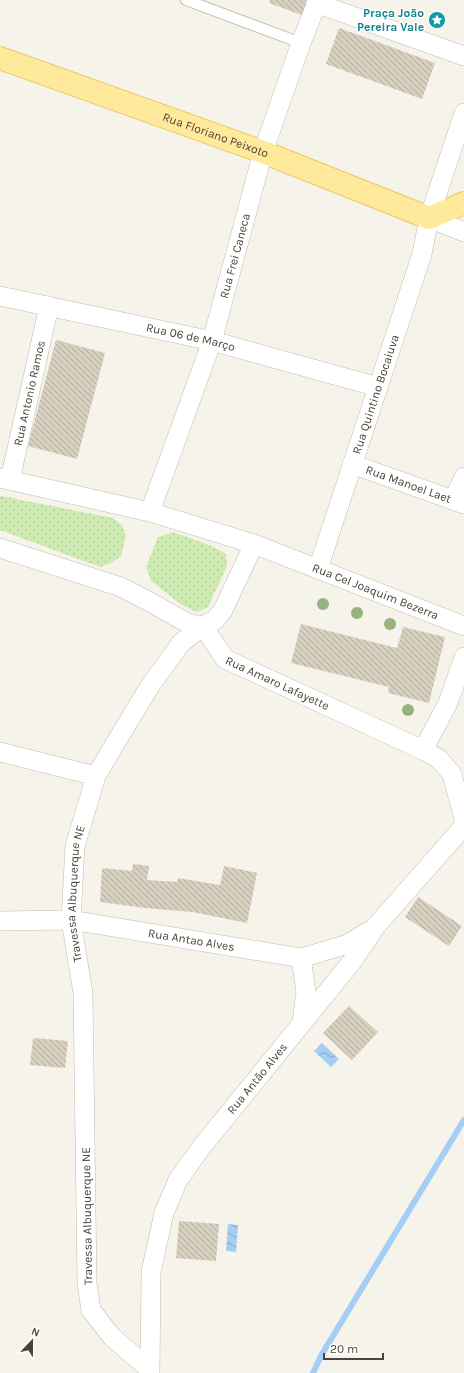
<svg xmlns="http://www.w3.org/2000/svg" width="464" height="1373" font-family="Karla,sans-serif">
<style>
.grass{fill:url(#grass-dots)}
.water{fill:url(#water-waves)}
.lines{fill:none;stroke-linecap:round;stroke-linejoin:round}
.stream{stroke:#a5cef4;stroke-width:6}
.building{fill:url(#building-back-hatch)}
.service-casing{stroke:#c2bcac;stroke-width:12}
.minor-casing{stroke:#c2bcac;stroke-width:20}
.primary-casing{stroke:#e9ca65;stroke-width:24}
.service{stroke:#fff;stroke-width:10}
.minor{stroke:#fff;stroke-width:19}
.primary{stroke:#ffe99a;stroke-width:22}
.tree{fill:#94b37f}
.labels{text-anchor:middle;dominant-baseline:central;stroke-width:3;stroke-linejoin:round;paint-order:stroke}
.culture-label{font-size:12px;font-weight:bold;fill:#0d838f;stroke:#fff;text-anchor:end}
.street-label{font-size:12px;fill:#4a4438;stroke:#fff}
</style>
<defs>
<pattern id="grass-dots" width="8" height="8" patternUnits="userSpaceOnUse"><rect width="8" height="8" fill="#cdebb2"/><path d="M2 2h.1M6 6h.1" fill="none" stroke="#b2cb9a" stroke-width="1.8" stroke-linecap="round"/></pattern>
<pattern id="water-waves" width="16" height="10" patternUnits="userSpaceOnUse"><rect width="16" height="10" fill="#a5cef4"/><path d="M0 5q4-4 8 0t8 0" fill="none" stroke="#88a9c7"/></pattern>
<pattern id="building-back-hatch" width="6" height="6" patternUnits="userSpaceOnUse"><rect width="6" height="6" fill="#d8d0bf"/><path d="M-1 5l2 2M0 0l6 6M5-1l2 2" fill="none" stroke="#b1aa9c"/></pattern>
</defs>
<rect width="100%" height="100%" fill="#f6f3ea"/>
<path class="grass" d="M1,496L113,518L122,525L126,536L121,556L111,563L100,567L0,530V497Z
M173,532L214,547L226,554L227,566L208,607L197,612L182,605L151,581L146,567L158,537Z"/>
<path class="water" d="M322,1043L339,1059L331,1067L314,1051Z
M228,1224L238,1225L236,1252L226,1251Z"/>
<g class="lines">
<path class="stream" d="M313,1373L322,1354L464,1120"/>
</g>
<path class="building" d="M270,0H317L307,17L269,3Z
M339,28L435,63L422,99L326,64Z
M56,340L105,353L77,459L28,446Z
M301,624L397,648L403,627L445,637L429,703L388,693L389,687L291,663Z
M133,864L149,866L147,880L177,882L178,878L220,885L224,866L257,873L247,923L193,912L145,908L100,902L102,868L132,871Z
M418,897L462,926L449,946L405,917Z
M349,1006L378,1032L352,1060L323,1033Z
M33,1038L68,1041L65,1068L30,1065Z
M179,1221L219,1224L216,1261L176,1258Z"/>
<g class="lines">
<g class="service-casing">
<path id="service" d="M186,0L301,43"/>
</g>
<g class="minor-casing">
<g id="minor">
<path d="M316,3L464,56"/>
<path d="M429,218L464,232"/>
<path id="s1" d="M0,296L212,341L378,387"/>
<path id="s2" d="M352,464L464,504"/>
<path id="s3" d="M0,478L150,512L254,544L464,626"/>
<path id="s4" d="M10,480L49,306"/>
<path d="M453,500L464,477"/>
<path id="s5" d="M150,512L212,341L263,152L301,43L318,0"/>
<path id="s6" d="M0,548L121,587L150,602L189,624L203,626L225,659L423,750L439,759L452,774L464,819"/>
<path id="s7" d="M318,569L422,254L429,218L464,113"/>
<path d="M423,750L448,703L464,657"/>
<path d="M0,752L96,776"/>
<path id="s8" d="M0,921L71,920L301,958L348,944L369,931"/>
<path d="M301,958L306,992L302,1022"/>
<path id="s9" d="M149,1369L112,1337L91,1310L87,1283L83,993L71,920L75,846L96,776L119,737L150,686L181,643L203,626L215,620L223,610L254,544"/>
<path id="s10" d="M150,1373L151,1272L164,1213L178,1180L200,1149L354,959L376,926L464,826"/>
</g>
</g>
<g class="primary-casing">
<g id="primary">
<path id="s11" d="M0,58L263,152L429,218L464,203"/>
</g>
</g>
<use href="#service" class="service"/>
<use href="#minor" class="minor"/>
<use href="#primary" class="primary"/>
</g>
<g class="tree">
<circle cx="323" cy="604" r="6"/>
<circle cx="357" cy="613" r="6"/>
<circle cx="390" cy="624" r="6"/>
<circle cx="408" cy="710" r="6"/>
</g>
<defs>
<g id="sight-disc" transform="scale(0.9)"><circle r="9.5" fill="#0f9aa8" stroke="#fff"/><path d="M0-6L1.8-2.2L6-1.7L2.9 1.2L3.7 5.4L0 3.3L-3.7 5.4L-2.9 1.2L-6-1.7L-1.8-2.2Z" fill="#fff"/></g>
</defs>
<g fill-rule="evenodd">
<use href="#sight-disc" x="437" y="20"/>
</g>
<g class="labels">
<g class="culture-label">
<text x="424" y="13">Praça João<tspan x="424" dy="14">Pereira Vale</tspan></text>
</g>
<g class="street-label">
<text stroke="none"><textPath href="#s11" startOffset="229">Rua Floriano Peixoto</textPath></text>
<text stroke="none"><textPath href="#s5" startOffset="270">Rua Frei Caneca</textPath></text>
<text stroke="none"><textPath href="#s1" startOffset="195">Rua 06 de Março</textPath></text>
<text stroke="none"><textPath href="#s4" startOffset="89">Rua Antonio Ramos</textPath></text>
<text stroke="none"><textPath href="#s7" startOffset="184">Rua Quintino Bocaiuva</textPath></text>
<text stroke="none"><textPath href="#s2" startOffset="60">Rua Manoel Laet</textPath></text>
<text stroke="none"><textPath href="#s3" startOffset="393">Rua Cel Joaquim Bezerra</textPath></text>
<text stroke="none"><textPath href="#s6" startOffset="316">Rua Amaro Lafayette</textPath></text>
<text stroke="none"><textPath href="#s9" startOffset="501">Travessa Albuquerque NE</textPath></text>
<text stroke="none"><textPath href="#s8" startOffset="193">Rua Antao Alves</textPath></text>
<text stroke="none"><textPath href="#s10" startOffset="326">Rua Antão Alves</textPath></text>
<text transform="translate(87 1216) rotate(-91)">Travessa Albuquerque NE</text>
</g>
</g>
<g transform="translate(32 1341) rotate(22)" stroke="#ffffff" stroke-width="3" paint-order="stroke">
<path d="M0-3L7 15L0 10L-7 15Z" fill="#4a4438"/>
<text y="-6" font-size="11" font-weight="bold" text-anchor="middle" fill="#4a4438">N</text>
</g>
<path d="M324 1353v6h59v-6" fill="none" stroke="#4a4438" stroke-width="2"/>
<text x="330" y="1353" font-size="12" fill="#4a4438" stroke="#ffffff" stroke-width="3" paint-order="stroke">20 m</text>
</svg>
